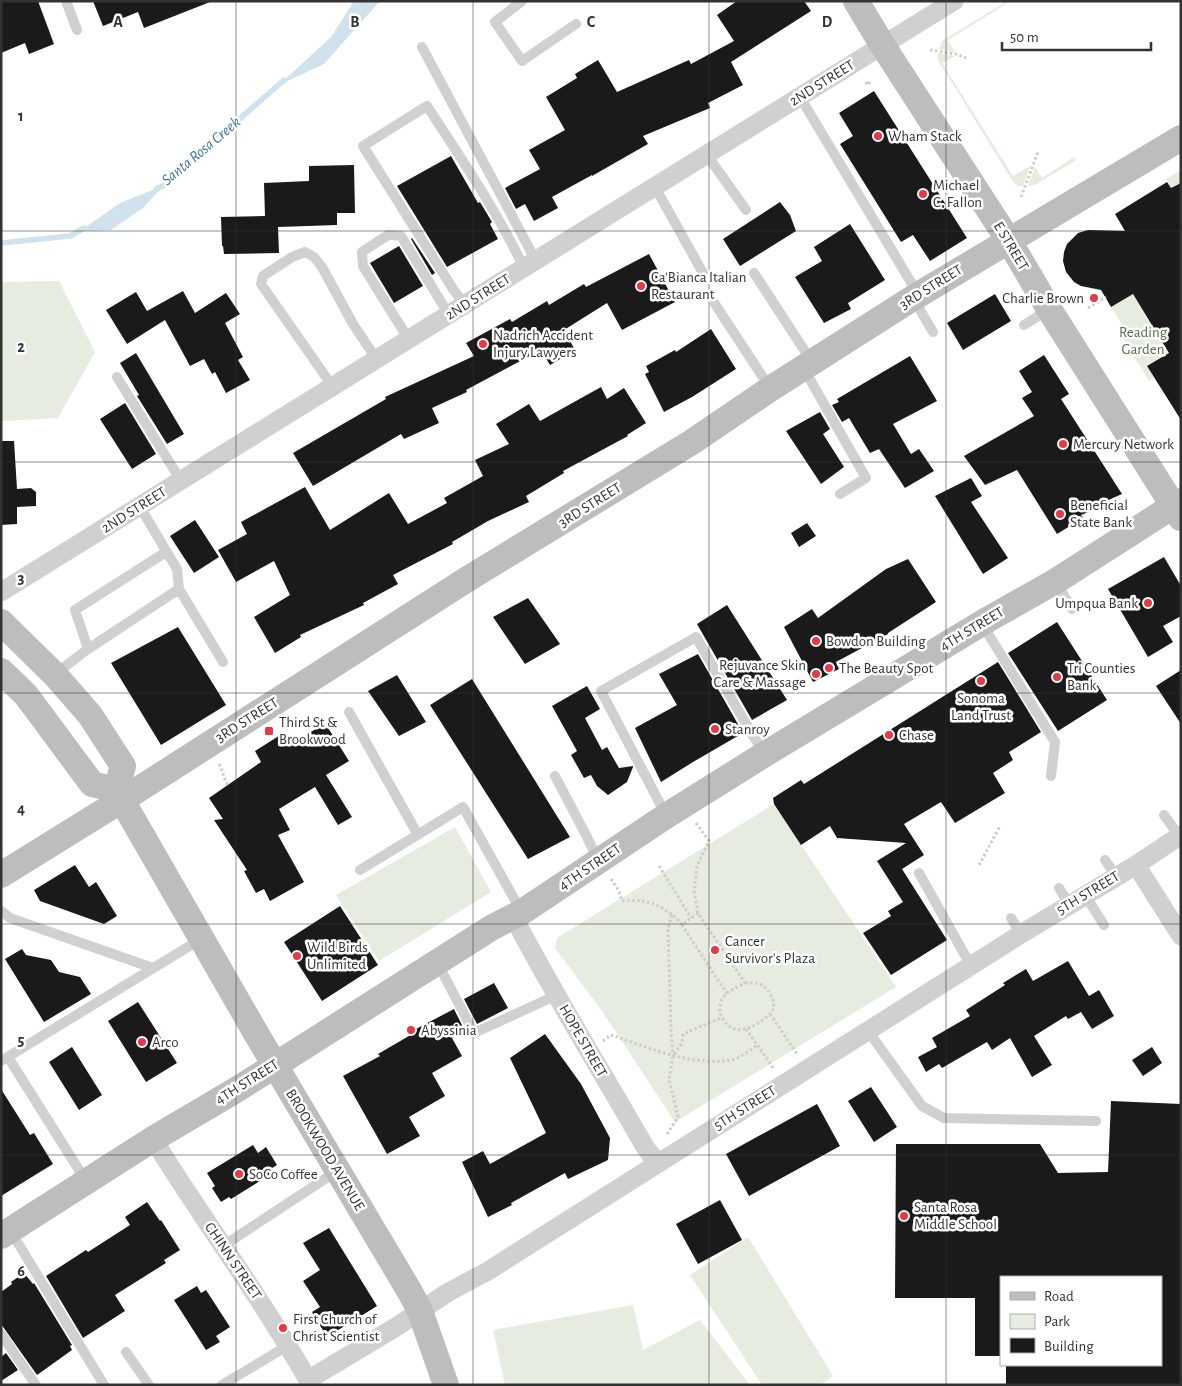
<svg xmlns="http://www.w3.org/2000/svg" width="1182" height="1386" font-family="'Alegreya Sans',sans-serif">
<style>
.green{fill:#e6ecdf}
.water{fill:#cfe2ee}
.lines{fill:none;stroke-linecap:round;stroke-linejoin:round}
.stream{stroke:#cfe2ee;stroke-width:5.5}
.building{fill:#1a1a1a}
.path{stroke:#cdcdcd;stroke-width:3;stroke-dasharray:2.5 2.5;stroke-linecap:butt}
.lane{stroke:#d0d0d0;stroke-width:10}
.street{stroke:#d0d0d0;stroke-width:19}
.secondary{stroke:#bdbdbd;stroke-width:26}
.grid{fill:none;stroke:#333;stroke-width:1;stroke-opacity:0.55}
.poi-dot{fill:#e63946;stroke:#fff;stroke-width:2}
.labels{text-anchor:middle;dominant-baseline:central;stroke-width:5;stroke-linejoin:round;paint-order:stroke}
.street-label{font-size:15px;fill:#333;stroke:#fff}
.poi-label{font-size:15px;fill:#333;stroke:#fff;text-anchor:start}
.park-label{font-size:15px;fill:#56703f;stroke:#fff}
.water-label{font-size:16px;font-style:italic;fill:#3f7597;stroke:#fff}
.grid-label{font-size:16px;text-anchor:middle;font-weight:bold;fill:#333;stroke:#fff;stroke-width:5;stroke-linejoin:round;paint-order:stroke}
</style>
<rect width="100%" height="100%" fill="#fff"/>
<path class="green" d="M1007,1H1011L948,40L955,52L939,49L942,41Z
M938,53L955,56L942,63L1013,176L1030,166L1023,186H1019L1013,182L938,60Z
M1074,157L1076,160L1037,184L1028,186L1035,167L1042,178Z
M1181,170V183L1171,188L1166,179Z
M59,281L95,352L58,418L1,421V282Z
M1133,294L1169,353L1147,366L1154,378L1149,381L1119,332L1124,328L1111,307Z
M774,804L896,987L675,1122L602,1011L555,948L557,938Z
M455,827L491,892L379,961L336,895Z
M748,1237L833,1376L820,1385H762L690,1275Z
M633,1305L643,1350L700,1320L750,1385H505L493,1330Z"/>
<path class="water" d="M354,1H380L324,64L279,85L331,37Z
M163,186L143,208L111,230L80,231L120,203Z"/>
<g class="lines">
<path class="stream" d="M156,189L163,186L284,80
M1,243L70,236L84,228"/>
</g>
<path class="building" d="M1,1H38L54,44L29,54L25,43L1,53Z
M93,1H210V2L144,28L138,12L103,26Z
M737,1H804L811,11L731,62L743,85L708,103L710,108L643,136L648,144L592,176V175L552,197L558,208L534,221L525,204L516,209L505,188L540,169L529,150L565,130L546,97L577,78L575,74L598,60L617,92L689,60L691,64L734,41L717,15Z
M874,91L967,238L930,261L913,235L901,242L840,144L853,136L839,113Z
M451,156L478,203L480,202L492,222L490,224L498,239L447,267L397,186Z
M354,165L355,213H337V225L278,227L279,253L224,254L223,246H222L221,217L265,216L264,183L309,181V166Z
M1167,182L1171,188L1181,183V420L1147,366L1169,353L1133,294L1111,307L1101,290L1081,286L1074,282L1066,272L1063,261L1064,252L1067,244L1078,233L1088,230L1125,231L1115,214Z
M780,202L790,215L796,231L740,266L723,239Z
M850,224L885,280L848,303L851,309L824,323L795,277L822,261L814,247Z
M412,238L435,273L432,275L411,239Z
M399,246L423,286L394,303L370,263Z
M649,254L675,302L622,330L607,303L564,330L575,350L550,365L541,350L466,390L467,392L432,408L439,423L404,439L401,434L313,486L293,453L386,399L385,397L474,356L466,343L510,319L512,322L547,301L549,305L584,284L586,287Z
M183,291L195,313L226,293L240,314L225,323L243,357L238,360L250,380L226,393L215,372L212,374L204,359L190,366L165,320L127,344L106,310L136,292L147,311Z
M995,294L1011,321L963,350L947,323Z
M711,329L736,369L692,397L664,412L645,374L649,372L646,366L675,350L676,352Z
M136,353L184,434L167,444L137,396L139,395L120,363Z
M1044,355L1069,394L1061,399L1122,494L1102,503L1104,506L1081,515L1083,518L1057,534L1017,470L985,485L964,456L1034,416L1022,398L1032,392L1019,371Z
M910,356L937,401L893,424L911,454L919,449L934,471L905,488L879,449L870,453L849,418L842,422L832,405L839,402L837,399Z
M601,387L607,399L624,388L646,423L627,435L628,436L563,471L564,473L526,496L529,502L488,521L452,542L453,544L393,575L398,584L363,603L364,605L300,635L301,637L275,653L254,617L290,595L274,561L236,582L218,550L247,534L241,522L305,487L330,530L389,493L408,524L447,503L444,498L483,476L475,460L509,444L496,424L529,404L540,421Z
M125,403L156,454L132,469L100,419Z
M820,412L830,429L823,434L844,467L821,484L786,431Z
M1,441H14L17,489L31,488L36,492V506L17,507V524L1,525Z
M971,478L982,496L971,502L1008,558L983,574L935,496Z
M195,520L219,557L194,573L170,536Z
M807,523L816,536L799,547L791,533Z
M1164,557L1181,586V616L1163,626L1173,642L1148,657L1108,589Z
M908,559L936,602L888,633V634L836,662L839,669L813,682L784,627L812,609L818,618L886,569Z
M528,598L560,644L525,664L493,617Z
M727,605L787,700L752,720L697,624Z
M1057,622L1107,700L1058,731L1008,653Z
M178,627L226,705L161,745L111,663Z
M698,654L743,733L693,762L661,782L635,728L677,705L659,674Z
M998,662L1041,732L1009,752L1013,760L993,773L1005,793L955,823L941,802L904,824L924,855L902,869L947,940L891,975L863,933L891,916L888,911L903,902L877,861L906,843L837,838L830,826L801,845L774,804L773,798L801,780L804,784Z
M1181,670V724L1156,686Z
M397,675L426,722L399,736L368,691Z
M472,679L570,837L528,859L430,705Z
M587,686L600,709L585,718L602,750L607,747L619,768L633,766V767L627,782L608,795L597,786L591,775L584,778L571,755L577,751L552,706Z
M325,723L349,761L326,775L352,817L338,825L315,787L279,809L290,830L278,835L304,882L270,901L264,889L256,893L244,871L247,870L214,820L223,819L209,798L261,762L255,751L282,734L289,746Z
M75,865L89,887L96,882L117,916L104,924L40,901L34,890Z
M340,906L378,965L322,1001L284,942Z
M22,949L26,955L51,960L59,972L80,977L91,994L44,1022L5,959Z
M1068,961L1089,996L1099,990L1114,1016L1092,1029L1081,1012L1068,1019L1066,1016L1034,1036L1052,1065L1032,1077L1010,1038L992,1050L987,1042L942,1068L939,1064L926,1072L918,1057L937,1047L932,1038L970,1016L966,1010L1005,985L1003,983L1026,969L1033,981Z
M494,983L508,1008L477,1024L464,999Z
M138,1002L177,1063L146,1082L108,1021Z
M454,1009L465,1031L452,1038L462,1056L432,1073L445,1096L409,1117L420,1136L387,1154L343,1076L380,1056L378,1054L414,1033L412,1031Z
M545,1034L581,1084L610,1138L608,1160L568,1179L565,1173L511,1203L512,1205L488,1217L462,1162L483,1151L490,1164L546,1133L510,1058Z
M72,1047L102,1095L79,1110L49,1062Z
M1152,1047L1162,1063L1143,1076L1132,1060Z
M871,1087L897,1127L874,1142L848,1101Z
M1,1089L30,1135L34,1133L53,1164L1,1196Z
M1111,1101L1181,1104V1385H1006V1365H1161V1277H1001V1356H975V1298H895L896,1144H1040L1058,1173L1108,1172Z
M817,1104L840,1146L749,1196L726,1154Z
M253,1145L258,1153L266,1147L277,1165L269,1170L271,1174L231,1199L229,1197L221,1202L212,1188L215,1186L207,1173Z
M720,1200L742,1240L698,1264L676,1224Z
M147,1202L160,1221L161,1220L180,1250L164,1260L166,1263L115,1295L125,1311L83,1338L46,1276L86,1250L88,1252L130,1225L125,1217Z
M329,1228L377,1306L327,1337L312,1312L320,1307L303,1281L320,1270L303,1243Z
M24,1273L33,1284L34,1283L72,1345L70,1346L72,1350L37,1375L1,1324V1292L12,1284L11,1282Z
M197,1286L201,1293L206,1290L230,1327L216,1336L220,1342L206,1350L174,1300Z
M6,1353L18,1370L1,1381V1357Z"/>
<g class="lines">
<path class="path" d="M930,50L956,54L966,58
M866,82L867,85L870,82
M1021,197L1038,152
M1088,308L1106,297
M219,764C223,771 223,778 228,785
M696,823L709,841L697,866L694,891L698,913
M979,865L1000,826
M659,866L691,918
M611,879L619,891L622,901C629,901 636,900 643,901C656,903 675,914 682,925
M672,915L668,928L671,1028L673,1056
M745,983C758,983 763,982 770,994C773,999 775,1003 773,1009C769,1019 745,1033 735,1029C723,1025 715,1010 723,998C727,991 738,987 745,983Z
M727,994L682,925L698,913L745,983
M770,1014L797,1054
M746,1029L774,1069
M603,1041L611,1035C648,1047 692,1067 731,1060C740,1058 750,1050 758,1045
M667,1134L678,1117L669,1079L673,1056L682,1043L683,1034L721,1018"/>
<path class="lane" d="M66,1L77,30
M522,1L495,22L522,61L576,24
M422,47L536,261
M800,97L918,294
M707,155L746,210
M655,187L703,273
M754,273L812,362
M913,298L933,332
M715,304L770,388
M465,305L453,289L363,146L427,106C461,158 497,211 524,268
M1024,325L1048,310
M409,340L363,266L362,252L388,235L401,236L449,315
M804,369L866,478L840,494
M117,377L181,481
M333,387L261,284L263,276L292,257L305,252L314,257L322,267L353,324L377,360
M140,507L177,569L179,589L223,662
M1056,582L1072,609
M982,624L1055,742L1051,776
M88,649L75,610L166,552
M55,674L88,649L179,589
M349,712L418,835
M555,776L587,837L598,860
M666,815L601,691L696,637L752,734L764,753
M1164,815L1179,836
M1105,860L1116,876
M360,870L463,807L521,911
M919,873L971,966
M1059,888L1069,904
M1085,895L1104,925
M1,911L10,918L153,968
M1011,918L1021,934
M437,962L474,1033L557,995
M868,1031L922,1106L944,1118L1096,1121
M8,1057L86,1181
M1,1061L201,939
M10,1230L104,1385
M223,1246L337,1171
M1,1334L36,1385
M126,1352L149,1385
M222,1385L289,1345"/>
<path class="street" d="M1,592L954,1
M1136,865L1181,936
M513,916C554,995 601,1070 645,1147L657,1163
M153,1139C203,1220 261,1297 308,1380V1385
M308,1380L396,1327L447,1293L488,1271L1021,934L1136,865L1181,835"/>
<path class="secondary" d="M856,1L883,46L1009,241L1049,309L1181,518
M1,622L55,675L90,715L123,766L116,790L257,1035L410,1292L420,1311L446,1385
M1,671L26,695L92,784L116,790
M1,875L122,800L466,580L692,442L770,389L913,298L1181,138
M1,1236L153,1139L236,1090L491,928L522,912L666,816L765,754L987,620L1056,581L1181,501"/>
</g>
<path class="grid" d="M236,1V1385M473,1V1385M709,1V1385M946,1V1385M1,231H1181M1,462H1181M1,693H1181M1,924H1181M1,1155H1181"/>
<g class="poi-dot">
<circle cx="878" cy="136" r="5"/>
<circle cx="923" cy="194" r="5"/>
<circle cx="641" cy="286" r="5"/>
<circle cx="1094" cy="298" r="5"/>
<circle cx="483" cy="344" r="5"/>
<circle cx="1063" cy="444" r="5"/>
<circle cx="1060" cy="514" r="5"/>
<circle cx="1148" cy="603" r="5"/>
<circle cx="816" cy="641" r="5"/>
<circle cx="829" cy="668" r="5"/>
<circle cx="816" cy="674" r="5"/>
<circle cx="1057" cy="677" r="5"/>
<circle cx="981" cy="681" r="5"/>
<circle cx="715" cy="729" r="5"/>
<rect x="264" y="726" width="10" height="10" rx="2.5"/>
<circle cx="889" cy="735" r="5"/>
<circle cx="715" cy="950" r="5"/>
<circle cx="297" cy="956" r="5"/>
<circle cx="411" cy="1030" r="5"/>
<circle cx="142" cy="1042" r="5"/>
<circle cx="239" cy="1174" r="5"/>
<circle cx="904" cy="1216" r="5"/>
<circle cx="283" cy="1328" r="5"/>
</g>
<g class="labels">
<g class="street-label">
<text transform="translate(822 83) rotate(-32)">2ND STREET</text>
<text transform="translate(1011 246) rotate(59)">E STREET</text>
<text transform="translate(931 287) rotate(-32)">3RD STREET</text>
<text transform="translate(478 297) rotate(-32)">2ND STREET</text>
<text transform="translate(590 505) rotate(-32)">3RD STREET</text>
<text transform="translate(134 510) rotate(-32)">2ND STREET</text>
<text transform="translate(972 629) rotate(-31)">4TH STREET</text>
<text transform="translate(247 720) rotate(-32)">3RD STREET</text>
<text transform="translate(590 867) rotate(-34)">4TH STREET</text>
<text transform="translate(1088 893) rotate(-31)">5TH STREET</text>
<text transform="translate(583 1041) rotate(60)">HOPE STREET</text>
<text transform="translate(247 1082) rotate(-32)">4TH STREET</text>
<text transform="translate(745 1108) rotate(-32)">5TH STREET</text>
<text transform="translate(325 1150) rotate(59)">BROOKWOOD AVENUE</text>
<text transform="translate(233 1261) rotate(56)">CHINN STREET</text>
</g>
<g class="poi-label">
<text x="888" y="136">Wham Stack</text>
<text x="933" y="185">Michael<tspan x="933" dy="17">C. Fallon</tspan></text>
<text x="651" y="277">Ca'Bianca Italian<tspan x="651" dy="17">Restaurant</tspan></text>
<text x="1084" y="298" text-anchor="end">Charlie Brown</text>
<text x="493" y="335">Nadrich Accident<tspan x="493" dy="17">Injury Lawyers</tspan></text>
<text x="1073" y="444">Mercury Network</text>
<text x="1070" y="505">Beneficial<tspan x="1070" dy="17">State Bank</tspan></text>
<text x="1138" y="603" text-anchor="end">Umpqua Bank</text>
<text x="826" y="641">Bowdon Building</text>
<text x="806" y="665" text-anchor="end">Rejuvance Skin<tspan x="806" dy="17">Care &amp; Massage</tspan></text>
<text x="839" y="668">The Beauty Spot</text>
<text x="1067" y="668">Tri Counties<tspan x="1067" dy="17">Bank</tspan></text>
<text x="981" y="698" text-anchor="middle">Sonoma<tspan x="981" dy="17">Land Trust</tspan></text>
<text x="279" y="722">Third St &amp;<tspan x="279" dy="17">Brookwood</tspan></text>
<text x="725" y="729">Stanroy</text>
<text x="899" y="735">Chase</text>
<text x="725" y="941">Cancer<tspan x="725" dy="17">Survivor's Plaza</tspan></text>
<text x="307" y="947">Wild Birds<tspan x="307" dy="17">Unlimited</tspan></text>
<text x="421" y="1030">Abyssinia</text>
<text x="152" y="1042">Arco</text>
<text x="249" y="1174">SoCo Coffee</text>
<text x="914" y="1207">Santa Rosa<tspan x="914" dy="17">Middle School</tspan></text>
<text x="293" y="1319">First Church of<tspan x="293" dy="17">Christ Scientist</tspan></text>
</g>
<g class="park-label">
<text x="1143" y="332">Reading<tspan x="1143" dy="17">Garden</tspan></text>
</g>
<g class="water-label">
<text transform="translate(201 151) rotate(-40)">Santa Rosa Creek</text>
</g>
</g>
<g class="grid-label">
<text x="118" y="27">A</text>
<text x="355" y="27">B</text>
<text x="591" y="27">C</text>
<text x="827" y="27">D</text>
<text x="21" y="121">1</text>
<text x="21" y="352">2</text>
<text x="21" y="583">3</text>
<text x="21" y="814">4</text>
<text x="21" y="1045">5</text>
<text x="21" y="1276">6</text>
</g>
<rect width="1182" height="1386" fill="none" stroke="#333333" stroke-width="5"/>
<rect x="1000" y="1276" width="162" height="90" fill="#ffffff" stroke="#adadad"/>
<rect x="1010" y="1292" width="25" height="8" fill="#bdbdbd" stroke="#adadad"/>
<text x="1044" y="1301" font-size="15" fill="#333333">Road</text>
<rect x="1010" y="1314" width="25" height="15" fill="#e6ecdf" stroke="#adadad"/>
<text x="1044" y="1326" font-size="15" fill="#333333">Park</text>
<rect x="1010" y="1338" width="25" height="15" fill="#1a1a1a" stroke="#adadad"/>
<text x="1044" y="1351" font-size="15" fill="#333333">Building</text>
<path d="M1002 42v8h149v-8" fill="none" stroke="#333333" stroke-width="2.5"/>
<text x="1010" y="42" font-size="15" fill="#333333" stroke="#ffffff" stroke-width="4" paint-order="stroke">50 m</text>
</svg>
